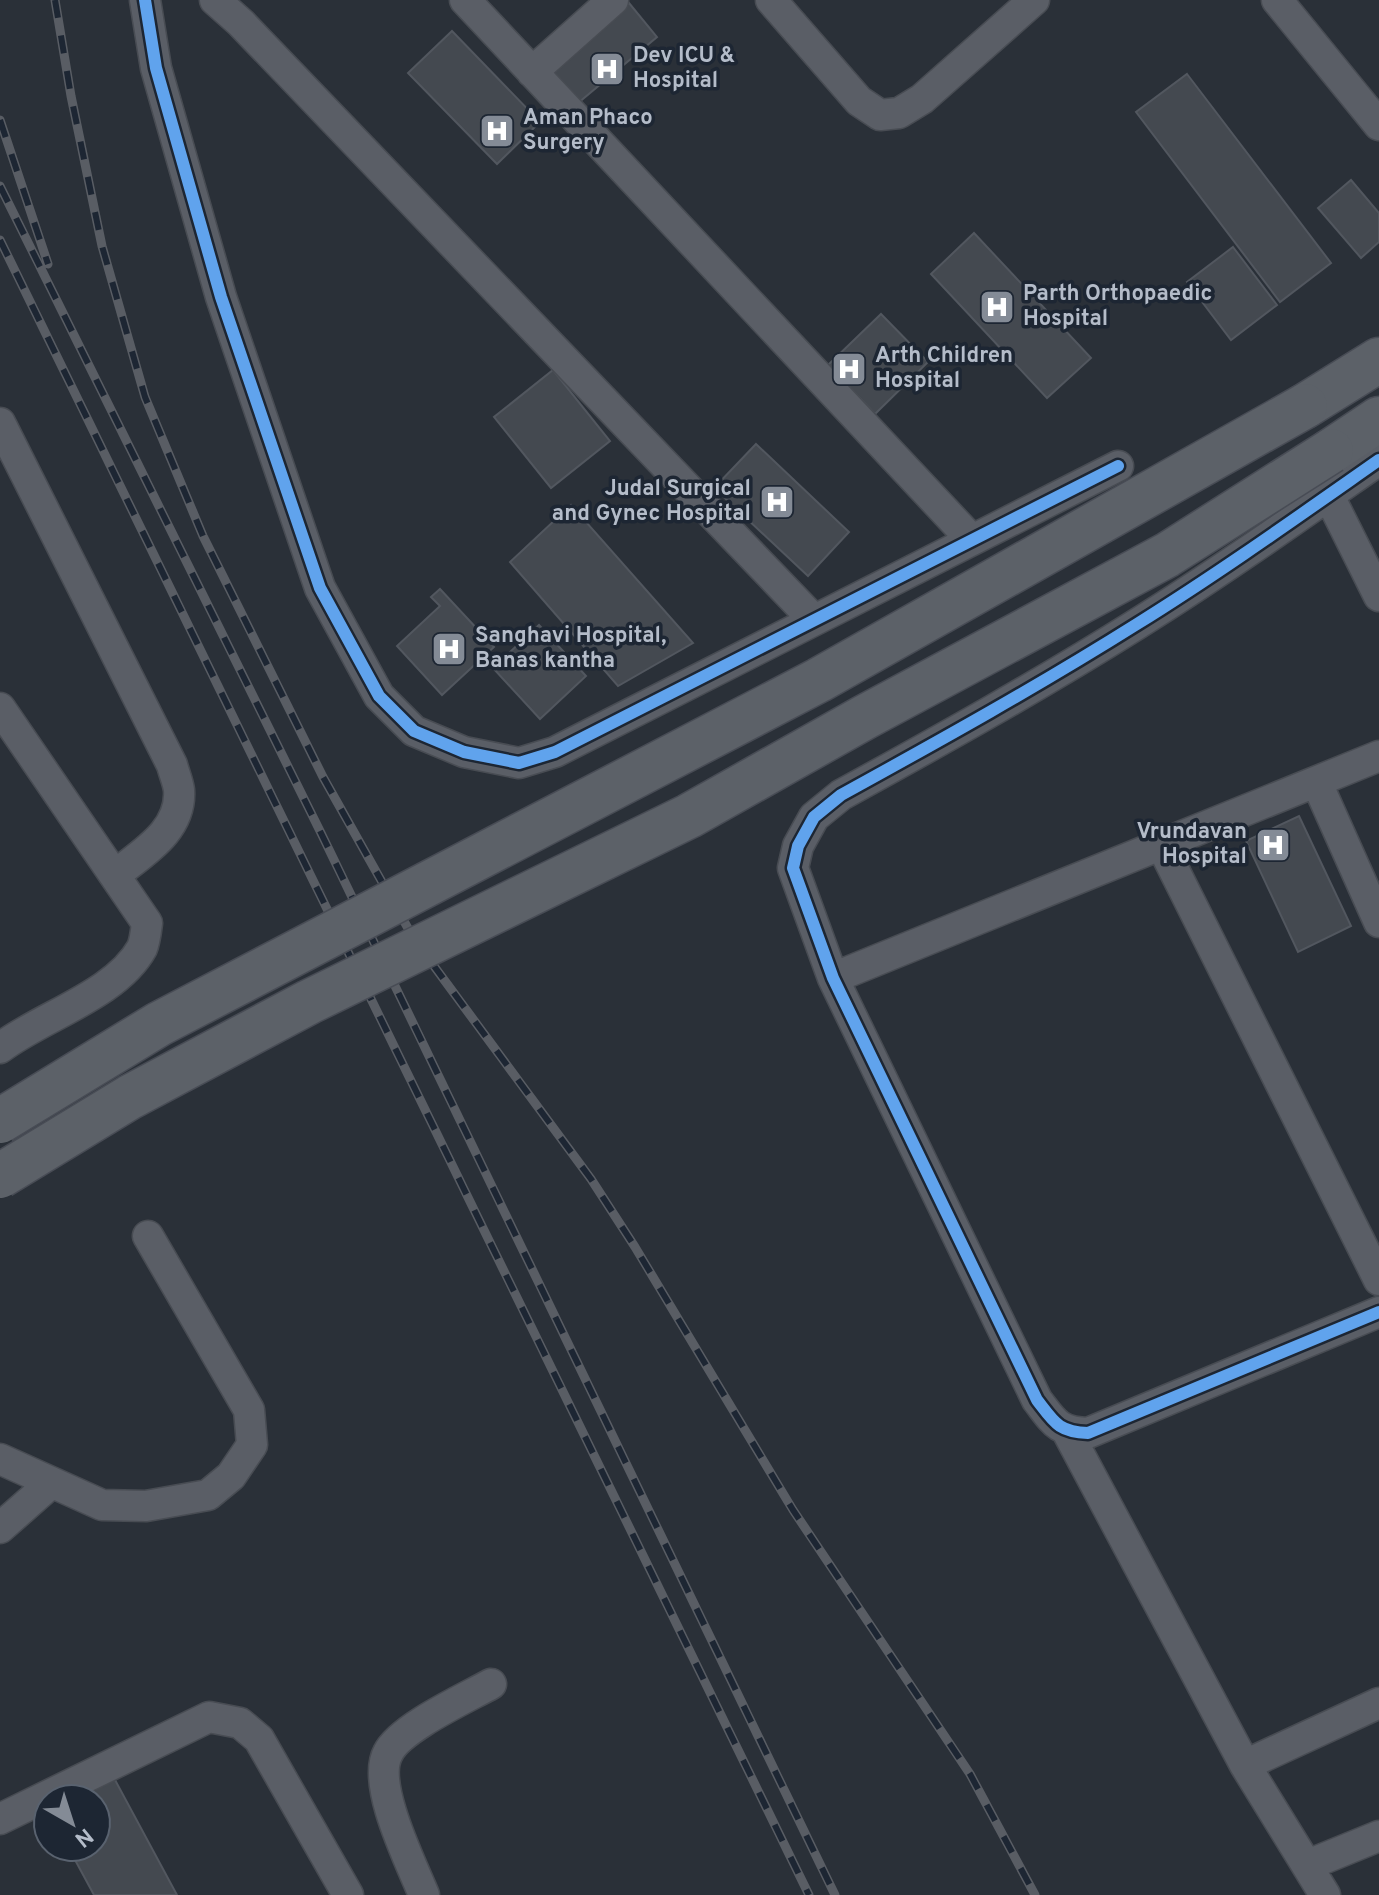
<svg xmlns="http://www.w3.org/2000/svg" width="1379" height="1895" font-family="Overpass,sans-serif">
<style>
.building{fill:#444950;stroke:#52575f;stroke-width:2}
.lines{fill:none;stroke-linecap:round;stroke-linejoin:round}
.minor-casing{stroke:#484c53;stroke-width:33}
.primary-casing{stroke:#484c55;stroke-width:47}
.minor{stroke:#5a5e66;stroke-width:30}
.primary{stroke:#5c6168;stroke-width:44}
.rail-casing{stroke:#595d64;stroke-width:9}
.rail{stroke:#1d2633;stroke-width:6;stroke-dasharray:18;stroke-linecap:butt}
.primary-bridge-casing{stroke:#484c55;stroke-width:47;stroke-linecap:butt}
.primary-bridge{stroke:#5c6168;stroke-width:44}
.cycleway-casing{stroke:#1d2633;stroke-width:17}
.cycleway{stroke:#60a3ed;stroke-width:12}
.labels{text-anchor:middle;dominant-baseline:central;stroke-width:7;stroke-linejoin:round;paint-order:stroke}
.poi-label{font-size:22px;font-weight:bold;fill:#b4bcc9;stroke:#1d2633;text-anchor:start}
</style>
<rect width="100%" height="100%" fill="#2a3038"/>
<path class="building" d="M629,3L657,37L578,103L549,69Z
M452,31L540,122L497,164L408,73Z
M1187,74L1331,263L1280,302L1136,112Z
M1351,180L1379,213V242L1361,258L1318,208Z
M974,233L1091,358L1047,398L931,274Z
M1233,247L1277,305L1231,340L1187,282Z
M881,314L928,362L875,414L828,365Z
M553,370L610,441L551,488L494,417Z
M756,444L849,532L808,576L714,488Z
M571,505L693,643L618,686L510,562Z
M440,589L494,647L442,695L397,646L440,606L431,597Z
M539,625L586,676L540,719L493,668Z
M1299,816L1351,926L1298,952L1246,841Z
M114,1778L177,1895H94L68,1847H96V1799H74Z"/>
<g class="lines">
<g class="minor-casing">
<path id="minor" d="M145,0L156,68L221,297L320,588L379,696L414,731L464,752L519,763L555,752L1118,466
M215,0L241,23L813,619
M465,0L971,539
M771,0L859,101L880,115L899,113L922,99L1034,0
M1277,0L1379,125
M532,72L613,0
M0,423L172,765C174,773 178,782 179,790C182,831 142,853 115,875
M1379,460C1299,516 1219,573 1137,624C1040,685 941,740 841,795L814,817L798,846L793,868L833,978L1037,1400C1054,1422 1058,1432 1088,1433L1379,1312
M1329,496L1379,596
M0,708L147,923C146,931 145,941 142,948C116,995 42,1016 0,1048
M1317,783L1379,922
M1162,846L1379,1280
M833,978L1379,756
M1068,1433L1245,1765L1325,1895
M0,1459L102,1505L146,1506L208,1495L231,1476L252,1445L249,1410L148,1236
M0,1528L51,1483
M1245,1765L1379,1703
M0,1819L209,1717L240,1723L259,1739L348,1895
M1308,1865L1379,1836
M424,1895C411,1863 371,1784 388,1753C400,1728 466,1698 491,1684"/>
</g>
<g class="primary-casing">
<path id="primary" d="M1305,406L1379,360
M1331,451L1379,419"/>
</g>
<use href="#minor" class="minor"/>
<use href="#primary" class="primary"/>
<g class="rail-casing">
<path id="rail" d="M55,0L71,96L102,246L145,397L203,536L323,777L414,939L591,1179L635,1247L793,1510L970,1774L1035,1895
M0,120L48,264
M0,186L321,833L835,1895
M0,240L809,1895"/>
</g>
<use href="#rail" class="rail"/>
<g class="primary-bridge-casing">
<path id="primary-bridge" d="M0,1121L159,1024L819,680L1305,406
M0,1176L130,1097L309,1002L689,816L865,717L1167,555L1331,451"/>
</g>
<use href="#primary-bridge" class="primary-bridge"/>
<g class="cycleway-casing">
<path id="cycleway" d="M145,0L156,68L221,297L320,588L379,696L414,731L464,752L519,763L555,752L1118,466
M1379,460C1299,516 1219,573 1137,624C1040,685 941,740 841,795L814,817L798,846L793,868L833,978L1037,1400C1054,1422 1058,1432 1088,1433L1379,1312"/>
</g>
<use href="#cycleway" class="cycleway"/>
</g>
<defs>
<g id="hospital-square" transform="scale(1.8)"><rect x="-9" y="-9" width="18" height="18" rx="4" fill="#848b96" stroke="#1d2633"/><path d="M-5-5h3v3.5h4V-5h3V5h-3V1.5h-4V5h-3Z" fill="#fff"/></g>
</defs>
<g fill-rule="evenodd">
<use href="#hospital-square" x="607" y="69"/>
<use href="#hospital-square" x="497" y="131"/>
<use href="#hospital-square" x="997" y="307"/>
<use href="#hospital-square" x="849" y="369"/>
<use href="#hospital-square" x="777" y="502"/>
<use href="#hospital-square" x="449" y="649"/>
<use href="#hospital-square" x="1273" y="845"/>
</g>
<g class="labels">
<g class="poi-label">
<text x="633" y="56">Dev ICU &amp;<tspan x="633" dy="25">Hospital</tspan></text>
<text x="523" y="118">Aman Phaco<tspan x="523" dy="25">Surgery</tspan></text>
<text x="1023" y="294">Parth Orthopaedic<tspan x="1023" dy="25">Hospital</tspan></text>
<text x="875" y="356">Arth Children<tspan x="875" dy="25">Hospital</tspan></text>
<text x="751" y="489" text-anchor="end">Judal Surgical<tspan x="751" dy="25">and Gynec Hospital</tspan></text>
<text x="475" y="636">Sanghavi Hospital,<tspan x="475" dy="25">Banas kantha</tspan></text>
<text x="1247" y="832" text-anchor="end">Vrundavan<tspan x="1247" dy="25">Hospital</tspan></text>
</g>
</g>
<g transform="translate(72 1823) rotate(141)"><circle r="38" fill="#1d2633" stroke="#59626f" stroke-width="2"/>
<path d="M0-6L14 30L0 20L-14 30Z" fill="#848b96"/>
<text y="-12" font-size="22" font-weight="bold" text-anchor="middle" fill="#b4bcc9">N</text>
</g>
</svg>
